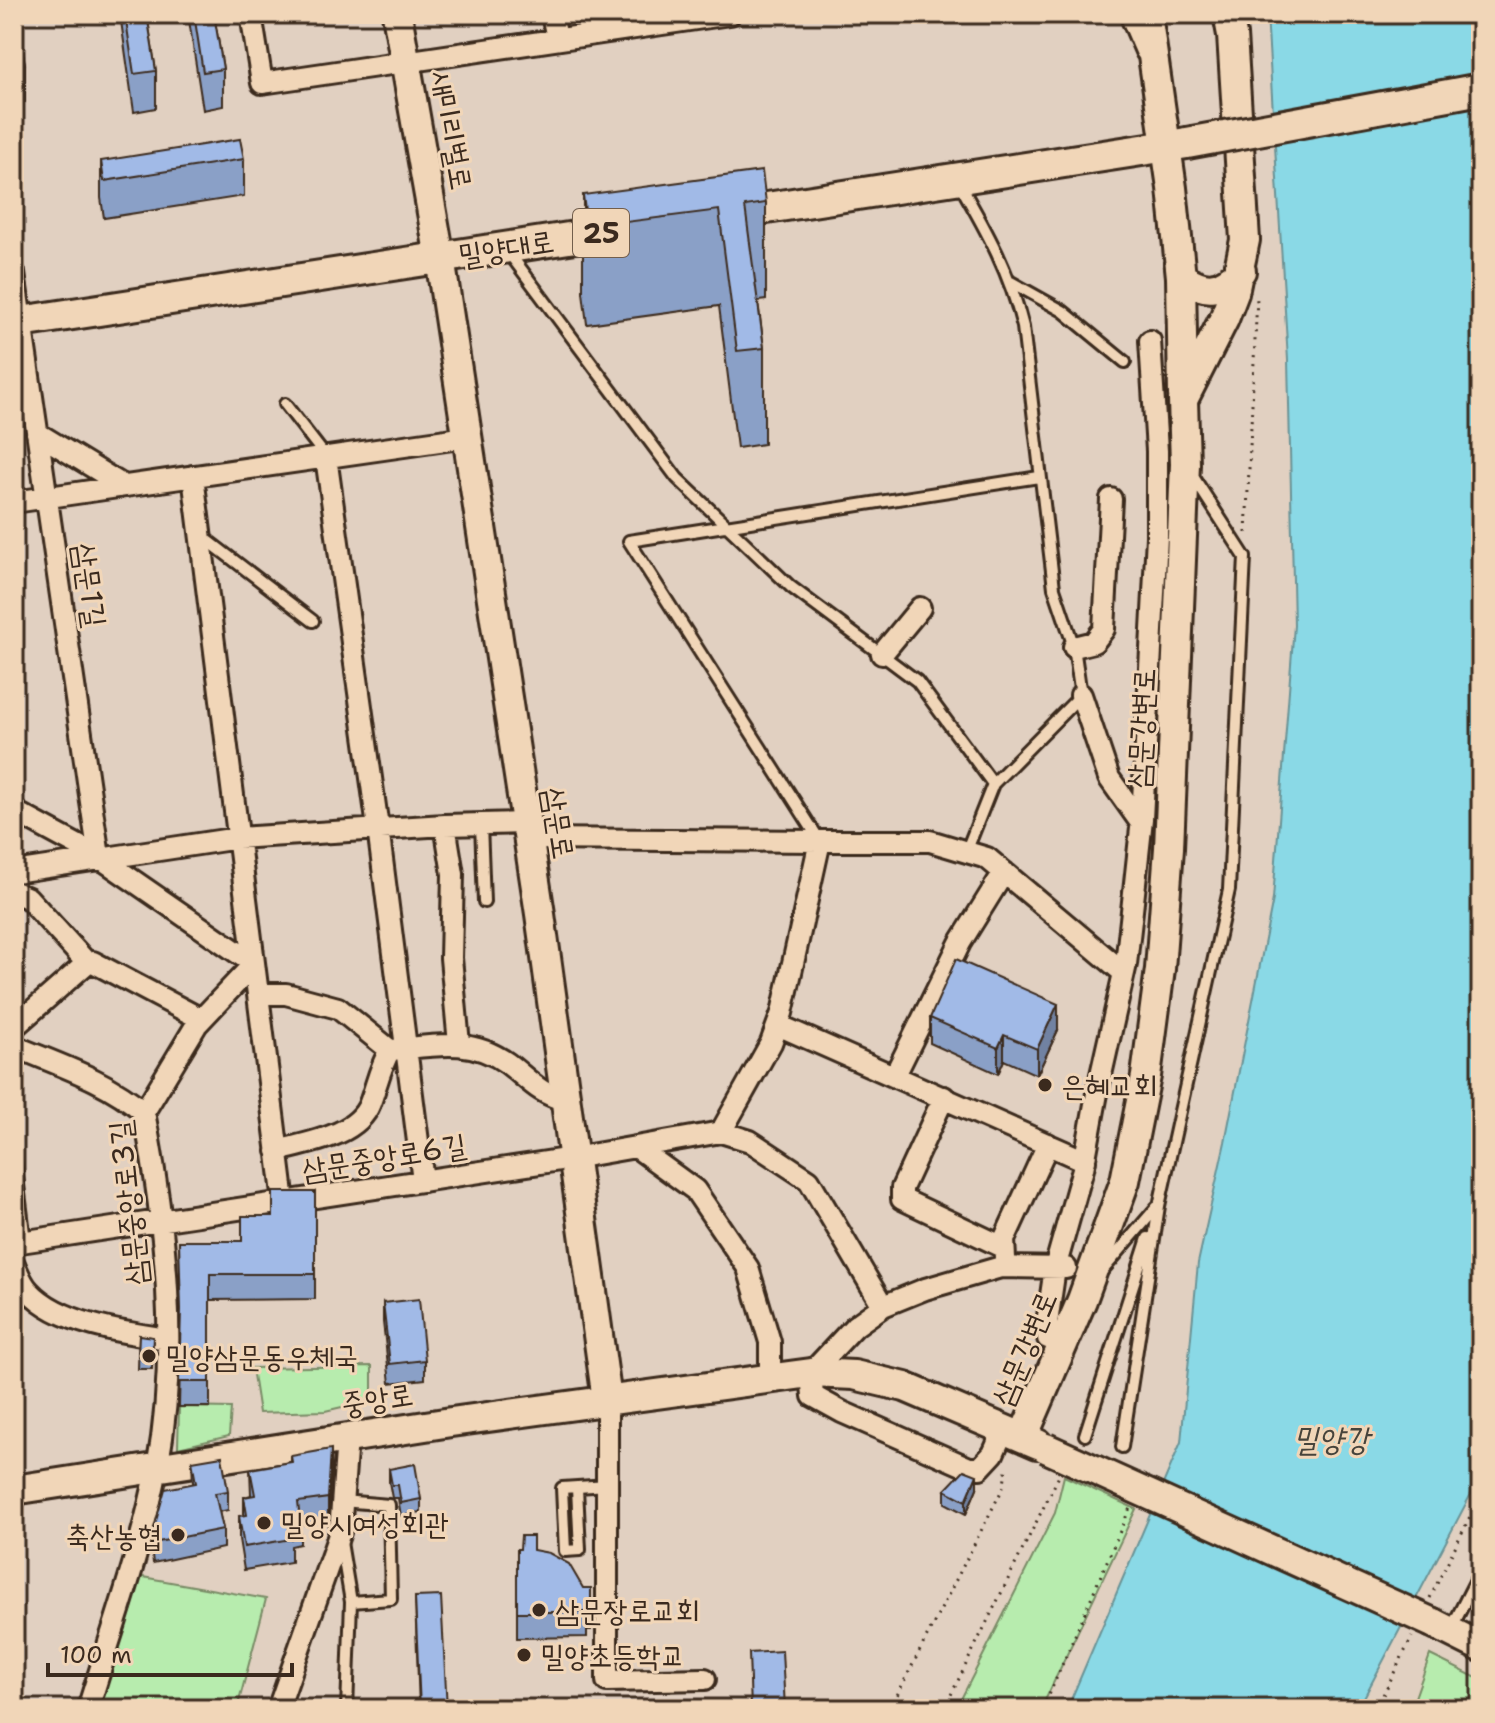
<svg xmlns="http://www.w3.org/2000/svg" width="1495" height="1723" font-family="'Shantell Sans','Poor Story',sans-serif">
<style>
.green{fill:#b7ecae;stroke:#798b66;stroke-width:2}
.water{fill:#8ad9e6;stroke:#6a9396;stroke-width:2}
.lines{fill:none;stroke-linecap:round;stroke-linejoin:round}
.lane-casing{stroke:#3b2a1e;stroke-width:16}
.street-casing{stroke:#3b2a1e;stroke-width:26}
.secondary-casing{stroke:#3b2a1e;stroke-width:34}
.primary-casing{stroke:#3b2a1e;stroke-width:36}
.path{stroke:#3b2a1e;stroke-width:3;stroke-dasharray:2 6;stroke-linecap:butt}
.lane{stroke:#f1d6b8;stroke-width:10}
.street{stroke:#f1d6b8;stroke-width:20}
.secondary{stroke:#f1d6b8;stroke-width:28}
.primary{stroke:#f1d6b8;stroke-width:30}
.secondary-bridge-casing{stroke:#3b2a1e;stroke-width:34;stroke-linecap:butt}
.primary-bridge-casing{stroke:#3b2a1e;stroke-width:36;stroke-linecap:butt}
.secondary-bridge{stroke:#f1d6b8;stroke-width:28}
.primary-bridge{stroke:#f1d6b8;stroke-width:30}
.wall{fill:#8aa0c7;stroke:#3b2a1e;stroke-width:2}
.shaded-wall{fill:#7182a2;stroke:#3b2a1e;stroke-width:2}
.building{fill:#a1bae7;stroke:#3b2a1e;stroke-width:2}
.poi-dot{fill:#3b2a1e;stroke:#f1d6b8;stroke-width:3}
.labels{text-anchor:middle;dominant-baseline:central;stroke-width:6;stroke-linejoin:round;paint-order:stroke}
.shield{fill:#f1d6b8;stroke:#725e4c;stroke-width:2}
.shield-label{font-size:28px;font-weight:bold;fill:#3b2a1e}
.street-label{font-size:30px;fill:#3b2a1e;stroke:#f1d6b8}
.poi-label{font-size:30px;fill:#3b2a1e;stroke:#f1d6b8;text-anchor:start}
.water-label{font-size:32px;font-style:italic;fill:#47443c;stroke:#f1d6b8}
</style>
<rect width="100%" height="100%" fill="#e1d0c1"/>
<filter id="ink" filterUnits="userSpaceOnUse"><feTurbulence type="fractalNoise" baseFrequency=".0125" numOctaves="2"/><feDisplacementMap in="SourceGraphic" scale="16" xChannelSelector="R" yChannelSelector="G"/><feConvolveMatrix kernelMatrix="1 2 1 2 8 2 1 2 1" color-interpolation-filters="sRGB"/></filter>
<g filter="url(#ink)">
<path class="green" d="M372,1366V1400L325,1411L259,1413L252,1368Z
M179,1407L231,1408L229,1436L178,1448Z
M1064,1476L1136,1509L1041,1709H956L1055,1513Z
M137,1576L266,1599L237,1709H100Z
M1430,1655L1481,1680V1709H1411Z"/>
<path class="water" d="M1267,14H1481V1475L1358,1709H1067L1181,1442L1198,1263L1225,1142L1273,899L1294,625L1288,360Z"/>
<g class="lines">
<g class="lane-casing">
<path id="lane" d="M959,183C987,231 1010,273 1023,327L1054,588L1074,647L1081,695L993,784L966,852
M509,253L677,478L791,587L917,681L993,784
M1011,282L1063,311L1125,362
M285,404L326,457
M202,536L313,621
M481,824L484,902
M820,841L629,541L1039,477
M14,1153L25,1241
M1102,1271L1157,1207
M1085,1435L1148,1238
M1122,1447L1159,1206L1229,890L1245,557L1192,475
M577,1488L580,1550L565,1551L562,1488L608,1485
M342,1501L389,1505L391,1599L351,1602
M341,1542L351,1602L347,1709
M1451,1629L1481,1570"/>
</g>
<g class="street-casing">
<path id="street" d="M251,14L262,83L730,14
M552,14L557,39
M1130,14L1146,51
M14,273L99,857
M37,433L124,486
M326,457L378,828L423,1181
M193,476L284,1202
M14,502L467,437
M1074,647L1094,642L1104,629L1111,499
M882,654L920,608
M1081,695L1109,778L1141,823
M14,811L99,857L254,964L197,1024L144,1112C166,1229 179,1350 157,1469C141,1550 112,1630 88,1709
M445,825L453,874L451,958L459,1044
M820,841H930L987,858L1124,973
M14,872L238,838L445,825L524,823
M14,892L28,898L87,963
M258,994H286L338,1008L390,1050
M778,1025L1085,1161
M14,1027L87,963L93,962L201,1019
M14,1046C59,1065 107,1080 144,1112
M895,1075L960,943L1004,872
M944,1097L902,1188V1199L1003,1247
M721,1132L750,1141L809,1180L883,1306L855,1326L811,1373L813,1396L842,1412L969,1468H980L993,1454L1004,1429
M636,1147L695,1190L748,1268L770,1342V1379
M277,1151C307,1143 358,1136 370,1103C377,1084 380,1067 390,1050C433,1046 469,1036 507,1063C526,1077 540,1095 565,1100
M14,1243L573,1158L721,1132L771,1043L782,1013L820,841L526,839
M1005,1258L1004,1240L1048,1144
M14,1264C18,1273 22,1284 29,1291C59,1324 125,1333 168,1339
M883,1306L925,1289L1001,1267L1066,1268
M1063,1344L1048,1338L1047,1323L1055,1268L1083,1169L1098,1088L1126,964L1131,920L1142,819L1157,536V451L1150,341
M607,1400V1681L705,1679
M278,1709L340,1532L347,1438"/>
</g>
<g class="secondary-casing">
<path id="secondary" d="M397,14L440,258L540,914L607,1400
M1147,14L1172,188L1181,277L1183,395
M1181,277C1208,293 1218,291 1241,271
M1023,1437L1082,1300L1125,1181L1146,1076L1160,969L1169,848L1185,464L1183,400L1224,319L1234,293L1245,240L1232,35L1228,14
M14,1490L451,1422L811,1373L854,1375L905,1387L1038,1444
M1433,1623L1481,1647"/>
</g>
<g class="primary-casing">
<path id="primary" d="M728,214L1187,143
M14,323L621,230"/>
</g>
<path class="path" d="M1246,533L1257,297
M1430,1598L1481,1494
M890,1709L1004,1486L1006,1468
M944,1709L1059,1476
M1043,1709L1130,1508
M1376,1709L1412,1637"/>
<use href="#lane" class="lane"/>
<use href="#street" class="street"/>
<use href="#secondary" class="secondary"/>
<use href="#primary" class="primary"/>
<g class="secondary-bridge-casing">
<path id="secondary-bridge" d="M1046,1448L1433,1623"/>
</g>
<g class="primary-bridge-casing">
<path id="primary-bridge" d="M1187,143L1481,89"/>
</g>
<use href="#secondary-bridge" class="secondary-bridge"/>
<use href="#primary-bridge" class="primary-bridge"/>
</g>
<path class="wall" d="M14,14L25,64V102L14,103Z
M120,14H147L156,71V108L134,112Z
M188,14H214L223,69V106L203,110Z
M244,159V196L104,218L101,198V161Z
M583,195L766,203V300L758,301L764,348V444L737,448L719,306L587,324L583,292Z
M930,1018L1058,1030L1037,1075L1004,1060L998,1074L930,1043Z
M315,1192V1299L210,1300V1407H179L181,1322L179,1241H242L273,1216Z
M383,1303L425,1360V1379L390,1383L383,1322Z
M139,1335L153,1337L152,1369H138Z
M291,1456L331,1473L328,1521L300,1525V1544L291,1546V1562L244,1570L239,1539V1516L244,1515V1497L251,1495L250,1469L291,1462Z
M192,1461L228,1491V1510L219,1512L223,1529V1548L153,1563L152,1555V1535L193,1483Z
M389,1469L421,1499V1512L401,1516L398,1498H392L389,1482Z
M977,1488L966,1514L945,1503V1490Z
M517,1549L533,1550L583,1588H591V1630H587V1637L517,1638Z
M415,1597L447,1709H419Z"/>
<path class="shaded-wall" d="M1058,1004V1030L1037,1075V1049Z
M1004,1035V1060L998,1074V1048Z
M331,1449V1473L328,1521V1498Z
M977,1475V1488L966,1514V1501Z"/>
<path class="building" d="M14,14H17L25,64L14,66Z
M125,14H147L156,71L134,74Z
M194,14H214L223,69L203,72Z
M240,139L244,159L104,181L101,161Z
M762,171L766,203L745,206L764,348L737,351L719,210L587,227L583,195Z
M956,959L1058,1004L1037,1049L1004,1035L998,1048L930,1018Z
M273,1192H315V1274H210V1382H179L181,1309L179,1241H242V1216H273Z
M419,1299L425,1360L390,1364L383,1303Z
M139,1335L153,1337L152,1356H138Z
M331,1449L328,1498L298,1502L300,1521L288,1523L291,1539L244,1547L239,1516L247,1515L244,1497L255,1495L250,1469L292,1462L291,1456Z
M222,1456L228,1491L215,1493L223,1529L153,1543L152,1535L165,1489L196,1483L192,1461Z
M415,1464L421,1499L401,1503L398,1485H392L389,1469Z
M964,1470L977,1475L966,1501L945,1490Z
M521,1536H533V1550L549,1553L569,1564L583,1588H591V1605H587V1612H517V1549H520Z
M441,1596L447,1709H420L415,1597Z
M782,1651L785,1709H751L749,1653Z"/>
</g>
<g class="poi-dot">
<circle cx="1045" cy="1085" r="8"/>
<circle cx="149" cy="1356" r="8"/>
<circle cx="264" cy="1523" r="8"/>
<circle cx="178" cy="1535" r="8"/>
<circle cx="539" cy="1610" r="8"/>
<circle cx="524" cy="1655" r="8"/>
</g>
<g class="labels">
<rect class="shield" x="573" y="209" width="56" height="48" rx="6"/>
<g class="shield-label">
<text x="601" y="233">25</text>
</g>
<g class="street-label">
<text transform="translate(452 130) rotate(80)">새미리벌로</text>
<text transform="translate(506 248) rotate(-9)">밀양대로</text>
<text transform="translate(90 585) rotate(82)">삼문1길</text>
<text transform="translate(1141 728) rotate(-87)">삼문강변로</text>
<text transform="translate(559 823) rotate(81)">삼문로</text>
<text transform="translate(384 1157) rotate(-9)">삼문중앙로6길</text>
<text transform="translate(128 1203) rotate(-96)">삼문중앙로3길</text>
<text transform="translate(1024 1348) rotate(-67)">삼문강변로</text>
<text transform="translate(377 1399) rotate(-9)">중앙로</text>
</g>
<g class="poi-label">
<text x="1061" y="1085">은혜교회</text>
<text x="165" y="1356">밀양삼문동우체국</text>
<text x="280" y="1523">밀양시여성회관</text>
<text x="162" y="1535" text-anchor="end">축산농협</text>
<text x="555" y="1610">삼문장로교회</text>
<text x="540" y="1655">밀양초등학교</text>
</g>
<g class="water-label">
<text x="1331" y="1438">밀양강</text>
</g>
</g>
<rect width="1495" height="1723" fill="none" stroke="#f1d6b8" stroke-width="48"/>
<rect x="24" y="24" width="1447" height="1675" fill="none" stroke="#3b2a1e" stroke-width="3" filter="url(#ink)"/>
<path d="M48 1663v12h244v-12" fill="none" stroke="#3b2a1e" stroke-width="4"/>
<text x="60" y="1663" font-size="24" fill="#3b2a1e" stroke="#f1d6b8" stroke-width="6" paint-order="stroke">100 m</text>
</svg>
